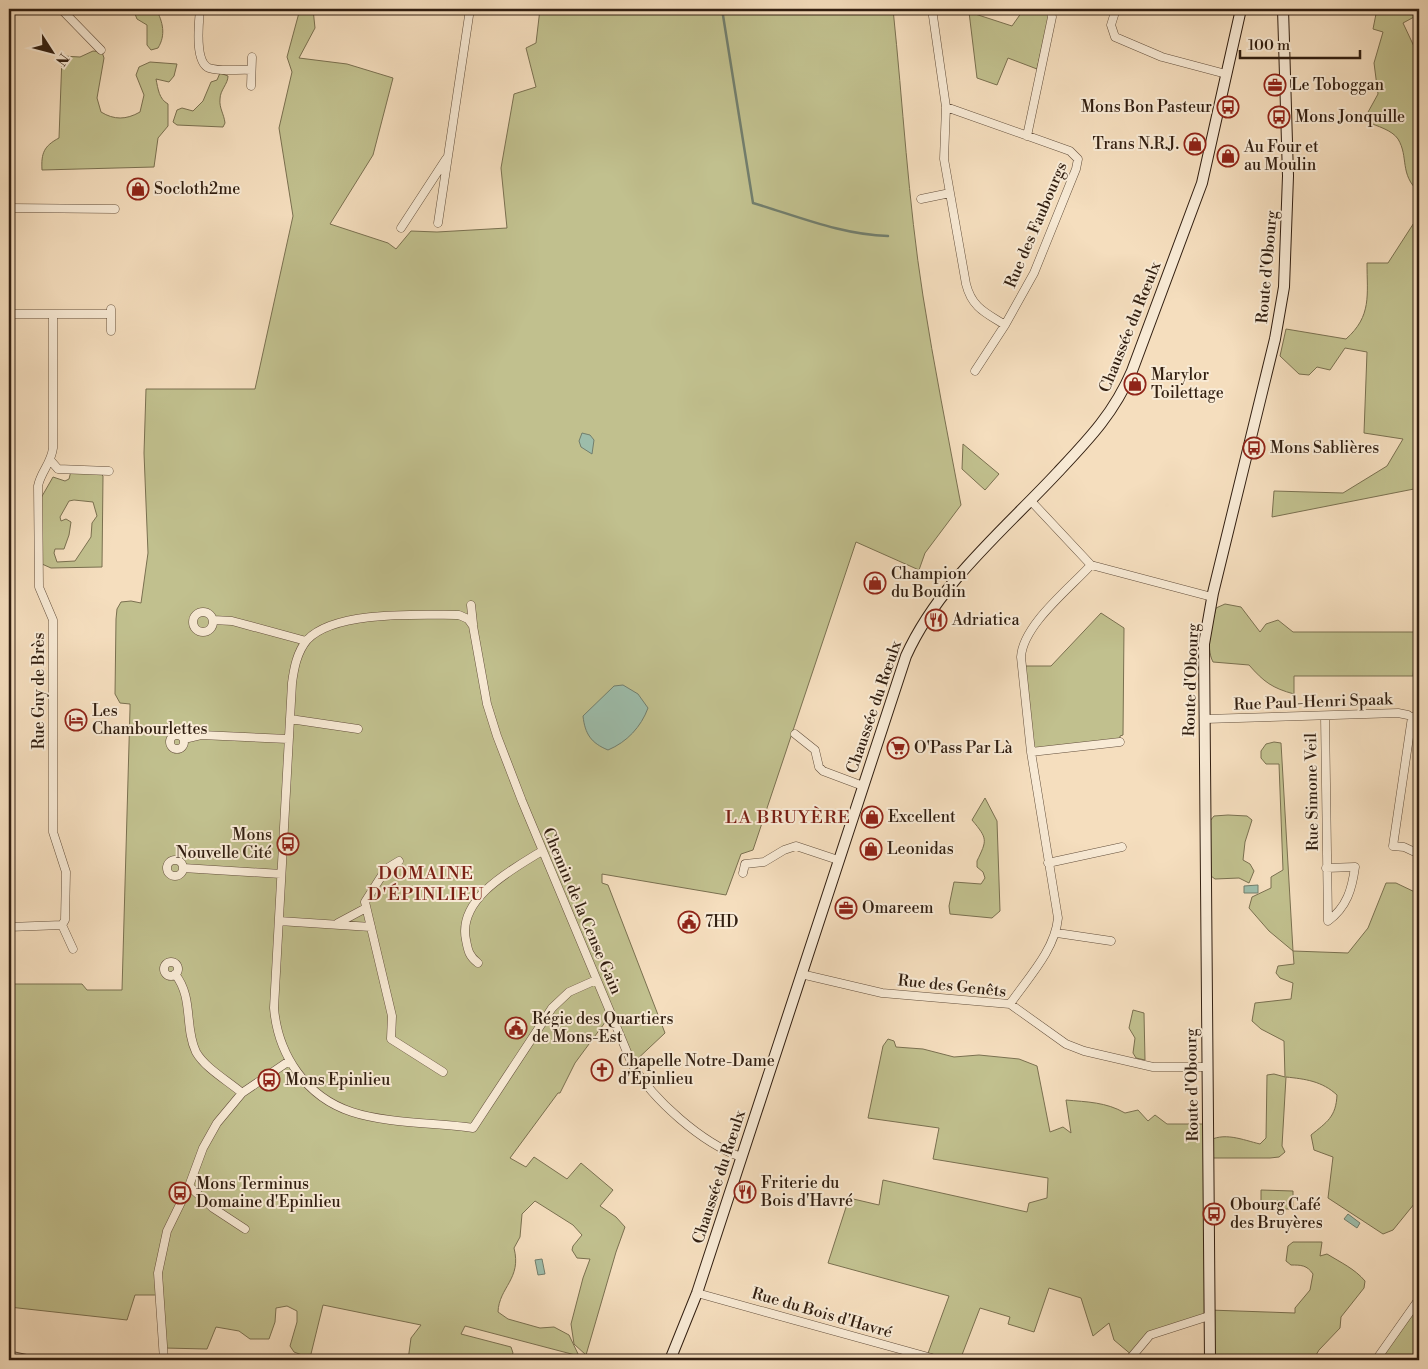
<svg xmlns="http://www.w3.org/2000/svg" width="1428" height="1369" font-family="'Libre Bodoni',serif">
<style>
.green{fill:#c1c08e;stroke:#7a7050;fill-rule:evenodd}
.water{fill:#9dbdab;stroke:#727e6d}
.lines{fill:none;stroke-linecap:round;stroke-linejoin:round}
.stream{stroke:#727e6d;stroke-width:2.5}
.minor-casing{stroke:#634f3c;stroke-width:9}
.tertiary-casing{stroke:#634f3c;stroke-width:11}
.secondary-casing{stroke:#321f11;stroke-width:12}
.minor{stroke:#f8ead5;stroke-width:8}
.tertiary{stroke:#f8ead5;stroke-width:9}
.secondary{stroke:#f8ead5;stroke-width:10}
.labels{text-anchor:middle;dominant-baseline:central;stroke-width:4;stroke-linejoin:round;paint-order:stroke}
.poi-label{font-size:16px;fill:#321f11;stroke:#f8ead5;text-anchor:start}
.street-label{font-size:16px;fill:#321f11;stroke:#f8ead5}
.neighbourhood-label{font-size:18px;letter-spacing:1px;fill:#7a1f14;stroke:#f8ead5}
</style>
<rect width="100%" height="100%" fill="#f5debe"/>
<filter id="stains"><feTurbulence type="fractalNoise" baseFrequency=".004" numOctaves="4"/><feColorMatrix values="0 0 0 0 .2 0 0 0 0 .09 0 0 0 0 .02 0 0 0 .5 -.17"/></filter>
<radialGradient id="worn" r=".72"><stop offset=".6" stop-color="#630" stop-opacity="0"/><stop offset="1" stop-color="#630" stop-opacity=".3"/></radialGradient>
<path class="green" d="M133,9H156C163,22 166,35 158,48L151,50L147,45V25L137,19Z
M300,9H313L315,28L299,58L347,64L393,78L373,155L330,224L388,243L396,249L411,231L437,232L507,228L501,168L514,94L536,87L526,48L536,43L540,9H893C903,104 908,201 923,296C934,366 948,436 961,505L925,553L919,570L856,542L753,850L741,854L726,895L602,874V883L608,885L665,1033L632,1064L612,1019L606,1021L575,1063L560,1093H558L510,1158L526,1167L534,1157L567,1179L581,1163L613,1190L600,1206L616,1217L625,1227L616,1252L586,1355L574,1344L571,1324L583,1278L590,1259L577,1258L572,1250L573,1246L582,1235L573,1225L535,1201L522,1214L520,1237L514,1248C522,1279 499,1287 498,1312L508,1319L540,1328L554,1327L569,1335L579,1356L465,1326L461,1334L511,1347L513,1353L510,1360H408L411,1338L421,1325L323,1305L310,1358L294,1352L290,1346L297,1322V1311L287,1306L276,1308L275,1322L269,1339H250L239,1331L216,1327L207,1349L164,1348L159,1295H135L127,1320L9,1307V984H82L87,990H122L130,709V704L120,703L115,694L116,619L117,609L121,602L131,601L141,603L148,553L144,453L146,389H255L293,216L279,128L292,72L287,57Z
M1024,9H1047L1049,17L1037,69L1008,58L997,85L977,78L969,12L1012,26Z
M1377,9H1410L1414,17L1403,23L1419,57V192C1399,174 1409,157 1398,139C1392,130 1377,126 1367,122V114L1378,94L1374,63L1383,32L1373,29Z
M93,51L102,52L104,58L97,98L101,112C114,120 126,120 140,112L144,95L136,75L139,67L150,62L177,64L174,76L169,82L156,79C158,89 159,99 168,104V126L158,138L154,167L42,170C41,153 44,146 59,138L62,56L80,57Z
M220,73L228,76C228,84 220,90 220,99C219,108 224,114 225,123L223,127L177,125L173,122L177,110L182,108L193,111L203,101L211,82L217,80Z
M1419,215V488L1272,517L1274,491L1343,493L1387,466L1403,439L1364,433L1367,352L1345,348L1330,370L1317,367L1309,375L1299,374L1280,356L1286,329L1346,339C1372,316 1367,295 1367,263H1388Z
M963,444L999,474L985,490L962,469Z
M71,471L100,473L103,476L102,567L51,568L42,564L41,498L53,477L65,481L69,479ZM74,500L93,502L97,516L92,523L91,537L75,561L57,562L54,553L55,549H64L69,535L71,522L66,519L61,521L60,517L69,501Z
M1225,604L1241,607L1260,632L1266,624L1278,620L1293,632H1419V664H1414L1413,676H1294V694C1272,688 1264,682 1249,665L1213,662C1205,646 1212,625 1216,608Z
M1101,613L1124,628L1123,735L1120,736V742L1031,752L1022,666H1051Z
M1274,742L1281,743L1293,951L1348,953L1368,928L1386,883H1396L1419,894V1198L1393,1230L1383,1234L1328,1198L1333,1157L1314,1150L1311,1135C1327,1122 1336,1117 1337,1095C1322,1081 1305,1079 1286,1077L1282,1146L1285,1152L1279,1157L1270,1158H1208L1209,1310L1295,1313V1308L1310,1290L1313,1274C1307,1265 1301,1265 1291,1265L1286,1261L1288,1246L1293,1242H1322L1320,1256L1327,1254C1340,1262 1355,1269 1365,1281L1364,1288L1341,1317L1340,1328L1319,1350L1313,1360H1210L1209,1316L1150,1335L1133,1356L1114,1340L1109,1323L1093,1336L1081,1298L1049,1288L1034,1332L1008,1324L1010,1317L980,1308L960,1360H940L927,1356L949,1296L828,1263L849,1198L879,1205L883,1180L1027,1212L1029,1203L1047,1198L1048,1178L933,1159L939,1128L868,1118L883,1046L888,1039L894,1041L896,1047L923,1049L954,1057L979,1055L1019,1059L1037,1066L1050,1132L1063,1127L1071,1133L1066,1100C1087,1102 1106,1102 1125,1113L1138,1110L1148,1121L1155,1115L1167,1124H1207V1142C1223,1131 1243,1140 1260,1144L1266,1138L1267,1075L1274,1074L1285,1077L1284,1041L1261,1029L1252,1021L1255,1003L1291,999L1293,983L1280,978L1276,973L1278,966L1294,964L1293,951L1269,931L1249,908L1252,897L1271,888V877L1283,870L1279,764H1266L1261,758V751L1266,744Z
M985,798L997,821L1000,911L992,918L950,914L949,906L954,882L981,884L985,878L983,872L977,867V861C987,840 988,839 972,820Z
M1228,815L1247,816L1252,820L1245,842L1243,860L1250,864L1254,871L1249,883L1239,878L1215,879L1211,876L1210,821L1214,816Z
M1133,1010L1144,1013L1145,1060L1136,1058L1133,1053L1135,1038L1129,1028Z
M1261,1190L1293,1191V1209H1261Z
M1419,1299V1360H1376Z"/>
<path class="water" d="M582,433L590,435L594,440L592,454L581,447L579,441Z
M623,685L638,694L648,708C641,727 627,742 608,750C591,743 585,734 583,716L614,686Z
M1258,885V893H1244V886Z
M1348,1214L1360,1223L1357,1228L1344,1219Z
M542,1259L545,1274L538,1275L535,1260Z"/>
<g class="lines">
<path class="stream" d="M722,9L753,203C797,216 842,235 888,236"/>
<g class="minor-casing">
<path id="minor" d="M61,9L101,50
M200,9C199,22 194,62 209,68C220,72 239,69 251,70
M932,9L946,107L944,159L966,284C972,308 986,313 1005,325L975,371
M1116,9L1111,25L1115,37L1162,57L1226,74
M251,86L252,57
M946,107L1070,151L1078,159L1076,169L1034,273L1005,325
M1027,136L1052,17L1050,9
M921,199L950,193
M9,208L115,209
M438,223L470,9
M401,228L446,159
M111,309V331
M9,314H53V448C51,464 41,471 38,486L39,587L53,620V832L66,872L65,920L62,925L9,927
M53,314H111
M51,461L58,469L109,471
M1031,501L1091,565L1212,597
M471,605L473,624
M193 622a10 10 0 1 1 20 0a10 10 0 1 1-20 0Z
M213,620L232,621L306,641
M1325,716L1328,921C1347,907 1352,889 1355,867L1326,868
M1412,717L1393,846L1404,847L1419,854
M290,719L358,729
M1205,719L1398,713L1408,715L1419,722
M795,734L815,750L819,767L823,771L863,786
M170 742a7 7 0 1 1 14 0a7 7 0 1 1-14 0Z
M184,739L201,735L288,739
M1031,752L1120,742
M167 868a8 8 0 1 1 16 0a8 8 0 1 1-16 0Z
M399,861L386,869L365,902L392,1016L391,1039L443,1072
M1048,863L1122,847
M183,868L281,874
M743,873L745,864L764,862L784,850L796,846L838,860
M279,921L371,927
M338,923L366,908
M62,925L73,949
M1057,933L1111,941
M164 969a7 7 0 1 1 14 0a7 7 0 1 1-14 0Z
M478,963C469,956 468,951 466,940C457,898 513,869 542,851
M175,974C194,998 184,1027 196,1052C205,1068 228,1081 242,1093
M801,974L882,993L1010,1004L1066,1044L1084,1051L1153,1067H1206
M596,980L569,992L552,1008L473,1128C437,1123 385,1123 352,1112C306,1097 278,1055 274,1008L292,683C294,668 297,652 307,640C335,610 420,615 459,615L468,619L473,626L487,704L497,736L522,801L632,1064C653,1100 702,1143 741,1157
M1010,1004C1028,978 1055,950 1058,918L1031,752L1021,657C1023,625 1069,589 1091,565
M189,1186L213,1208L245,1229
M697,1293L939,1360
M164,1360L158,1273L167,1231L189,1186L203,1148L217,1123L242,1093L289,1061
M1129,1360L1150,1335L1209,1316
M1376,1360L1419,1299"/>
</g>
<g class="tertiary-casing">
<path id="tertiary" d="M9,1356L28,1360"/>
</g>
<g class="secondary-casing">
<path id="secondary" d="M670,1360L697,1293L906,656C939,583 1004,530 1058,472C1089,439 1114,413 1132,371L1202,183L1241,9
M1210,1360L1204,644L1213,593L1275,339L1284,287L1288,176L1283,9"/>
</g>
<use href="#minor" class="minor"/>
<use href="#tertiary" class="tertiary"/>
<use href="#secondary" class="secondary"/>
</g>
<defs>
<g id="office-ring" transform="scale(1.125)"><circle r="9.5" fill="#f8ead5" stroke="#8f2418" stroke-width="1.5"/><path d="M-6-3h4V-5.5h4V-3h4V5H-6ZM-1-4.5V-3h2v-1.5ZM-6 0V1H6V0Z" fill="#8f2418"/></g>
<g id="bus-ring" transform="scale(1.125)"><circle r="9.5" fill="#f8ead5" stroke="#8f2418" stroke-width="1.5"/><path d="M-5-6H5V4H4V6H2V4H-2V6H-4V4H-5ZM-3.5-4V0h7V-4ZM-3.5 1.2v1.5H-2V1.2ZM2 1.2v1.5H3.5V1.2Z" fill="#8f2418"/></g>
<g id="shop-ring" transform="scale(1.125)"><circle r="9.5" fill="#f8ead5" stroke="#8f2418" stroke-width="1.5"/><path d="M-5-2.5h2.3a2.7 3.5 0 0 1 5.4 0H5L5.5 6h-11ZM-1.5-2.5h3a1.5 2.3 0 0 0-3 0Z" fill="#8f2418"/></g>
<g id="restaurant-ring" transform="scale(1.125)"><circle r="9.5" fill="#f8ead5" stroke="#8f2418" stroke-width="1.5"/><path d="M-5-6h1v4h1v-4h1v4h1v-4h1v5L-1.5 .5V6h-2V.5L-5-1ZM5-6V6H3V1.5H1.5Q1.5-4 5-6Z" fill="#8f2418"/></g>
<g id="hotel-ring" transform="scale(1.125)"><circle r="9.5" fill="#f8ead5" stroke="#8f2418" stroke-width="1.5"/><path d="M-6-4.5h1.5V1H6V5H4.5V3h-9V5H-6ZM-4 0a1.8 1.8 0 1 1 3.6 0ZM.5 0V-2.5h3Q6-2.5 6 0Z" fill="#8f2418"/></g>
<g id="supermarket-ring" transform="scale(1.125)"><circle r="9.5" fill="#f8ead5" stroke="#8f2418" stroke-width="1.5"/><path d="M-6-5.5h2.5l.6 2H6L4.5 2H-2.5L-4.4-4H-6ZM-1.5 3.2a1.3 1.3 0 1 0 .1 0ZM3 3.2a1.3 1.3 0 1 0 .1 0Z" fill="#8f2418"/></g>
<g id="civic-ring" transform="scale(1.125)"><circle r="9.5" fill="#f8ead5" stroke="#8f2418" stroke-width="1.5"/><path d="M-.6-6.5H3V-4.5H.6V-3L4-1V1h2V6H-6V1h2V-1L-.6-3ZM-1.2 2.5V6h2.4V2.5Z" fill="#8f2418"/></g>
<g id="church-ring" transform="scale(1.125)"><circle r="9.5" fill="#f8ead5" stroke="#8f2418" stroke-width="1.5"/><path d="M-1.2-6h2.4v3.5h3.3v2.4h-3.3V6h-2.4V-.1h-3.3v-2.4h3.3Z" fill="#8f2418"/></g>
</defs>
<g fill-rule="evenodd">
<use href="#office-ring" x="1275" y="85"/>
<use href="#bus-ring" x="1228" y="107"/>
<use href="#bus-ring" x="1279" y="117"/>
<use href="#shop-ring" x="1195" y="144"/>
<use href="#shop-ring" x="1228" y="156"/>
<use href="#shop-ring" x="138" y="189"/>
<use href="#shop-ring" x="1135" y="384"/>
<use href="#bus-ring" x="1254" y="448"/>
<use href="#shop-ring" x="875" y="583"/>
<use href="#restaurant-ring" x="936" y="620"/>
<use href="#hotel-ring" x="76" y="720"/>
<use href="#supermarket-ring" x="898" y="748"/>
<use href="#shop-ring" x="872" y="817"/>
<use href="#bus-ring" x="288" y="844"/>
<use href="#shop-ring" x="871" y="849"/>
<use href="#office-ring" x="846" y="908"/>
<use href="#civic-ring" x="689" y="922"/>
<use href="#civic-ring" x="516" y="1028"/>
<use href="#church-ring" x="602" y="1070"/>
<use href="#bus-ring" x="269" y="1080"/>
<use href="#restaurant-ring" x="745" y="1192"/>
<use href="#bus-ring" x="180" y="1193"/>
<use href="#bus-ring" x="1214" y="1214"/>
</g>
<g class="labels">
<g class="poi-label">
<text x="1291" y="85">Le Toboggan</text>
<text x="1212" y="107" text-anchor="end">Mons Bon Pasteur</text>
<text x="1295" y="117">Mons Jonquille</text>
<text x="1179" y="144" text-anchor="end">Trans N.R.J.</text>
<text x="1244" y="147">Au Four et<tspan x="1244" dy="18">au Moulin</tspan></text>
<text x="154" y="189">Socloth2me</text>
<text x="1151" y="375">Marylor<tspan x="1151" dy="18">Toilettage</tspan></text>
<text x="1270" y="448">Mons Sablières</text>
<text x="891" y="574">Champion<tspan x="891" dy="18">du Boudin</tspan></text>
<text x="952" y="620">Adriatica</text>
<text x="92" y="711">Les<tspan x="92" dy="18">Chambourlettes</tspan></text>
<text x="914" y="748">O'Pass Par Là</text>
<text x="888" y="817">Excellent</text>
<text x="272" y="835" text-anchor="end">Mons<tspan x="272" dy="18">Nouvelle Cité</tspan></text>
<text x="887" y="849">Leonidas</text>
<text x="862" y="908">Omareem</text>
<text x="705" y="922">7HD</text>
<text x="532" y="1019">Régie des Quartiers<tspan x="532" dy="18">de Mons-Est</tspan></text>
<text x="618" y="1061">Chapelle Notre-Dame<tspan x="618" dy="18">d'Épinlieu</tspan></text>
<text x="285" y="1080">Mons Epinlieu</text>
<text x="761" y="1183">Friterie du<tspan x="761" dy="18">Bois d'Havré</tspan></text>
<text x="196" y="1184">Mons Terminus<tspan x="196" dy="18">Domaine d'Epinlieu</tspan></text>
<text x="1230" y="1205">Obourg Café<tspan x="1230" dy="18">des Bruyères</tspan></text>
</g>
<g class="street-label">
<text transform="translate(1036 225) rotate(-67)">Rue des Faubourgs</text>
<text transform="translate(1267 267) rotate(-85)">Route d'Obourg</text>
<text transform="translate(1130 327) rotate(-68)">Chaussée du Rœulx</text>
<text transform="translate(1191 680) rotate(-88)">Route d'Obourg</text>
<text transform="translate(39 691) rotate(-90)">Rue Guy de Brès</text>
<text transform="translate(1313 702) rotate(-2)">Rue Paul-Henri Spaak</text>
<text transform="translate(874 707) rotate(-71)">Chaussée du Rœulx</text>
<text transform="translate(1312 792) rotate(-91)">Rue Simone Veil</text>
<text transform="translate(582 911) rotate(67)">Chemin de la Cense Gain</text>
<text transform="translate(952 986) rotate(6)">Rue des Genêts</text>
<text transform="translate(1192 1085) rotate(-91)">Route d'Obourg</text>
<text transform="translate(719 1177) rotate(-72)">Chaussée du Rœulx</text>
<text transform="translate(822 1313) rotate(16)">Rue du Bois d'Havré</text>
</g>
<g class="neighbourhood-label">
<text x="788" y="817">LA BRUYÈRE</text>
<text x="426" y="873">DOMAINE<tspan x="426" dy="21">D'ÉPINLIEU</tspan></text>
</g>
</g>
<rect width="1428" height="1369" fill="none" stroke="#f5debe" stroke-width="30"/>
<rect x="10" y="10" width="1408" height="1349" fill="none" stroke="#321f11" stroke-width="2.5"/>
<rect x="15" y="15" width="1398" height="1339" fill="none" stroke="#321f11"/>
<g transform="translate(52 52) rotate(126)" stroke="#f8ead5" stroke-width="4" paint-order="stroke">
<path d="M0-4L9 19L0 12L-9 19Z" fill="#321f11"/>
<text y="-8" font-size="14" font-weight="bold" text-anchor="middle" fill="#321f11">N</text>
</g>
<path d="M1240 50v8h120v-8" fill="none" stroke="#321f11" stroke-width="2.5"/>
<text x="1248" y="50" font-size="15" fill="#321f11" stroke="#f8ead5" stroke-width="4" paint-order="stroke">100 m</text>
<rect width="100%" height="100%" filter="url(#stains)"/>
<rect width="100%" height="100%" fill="url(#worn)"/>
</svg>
